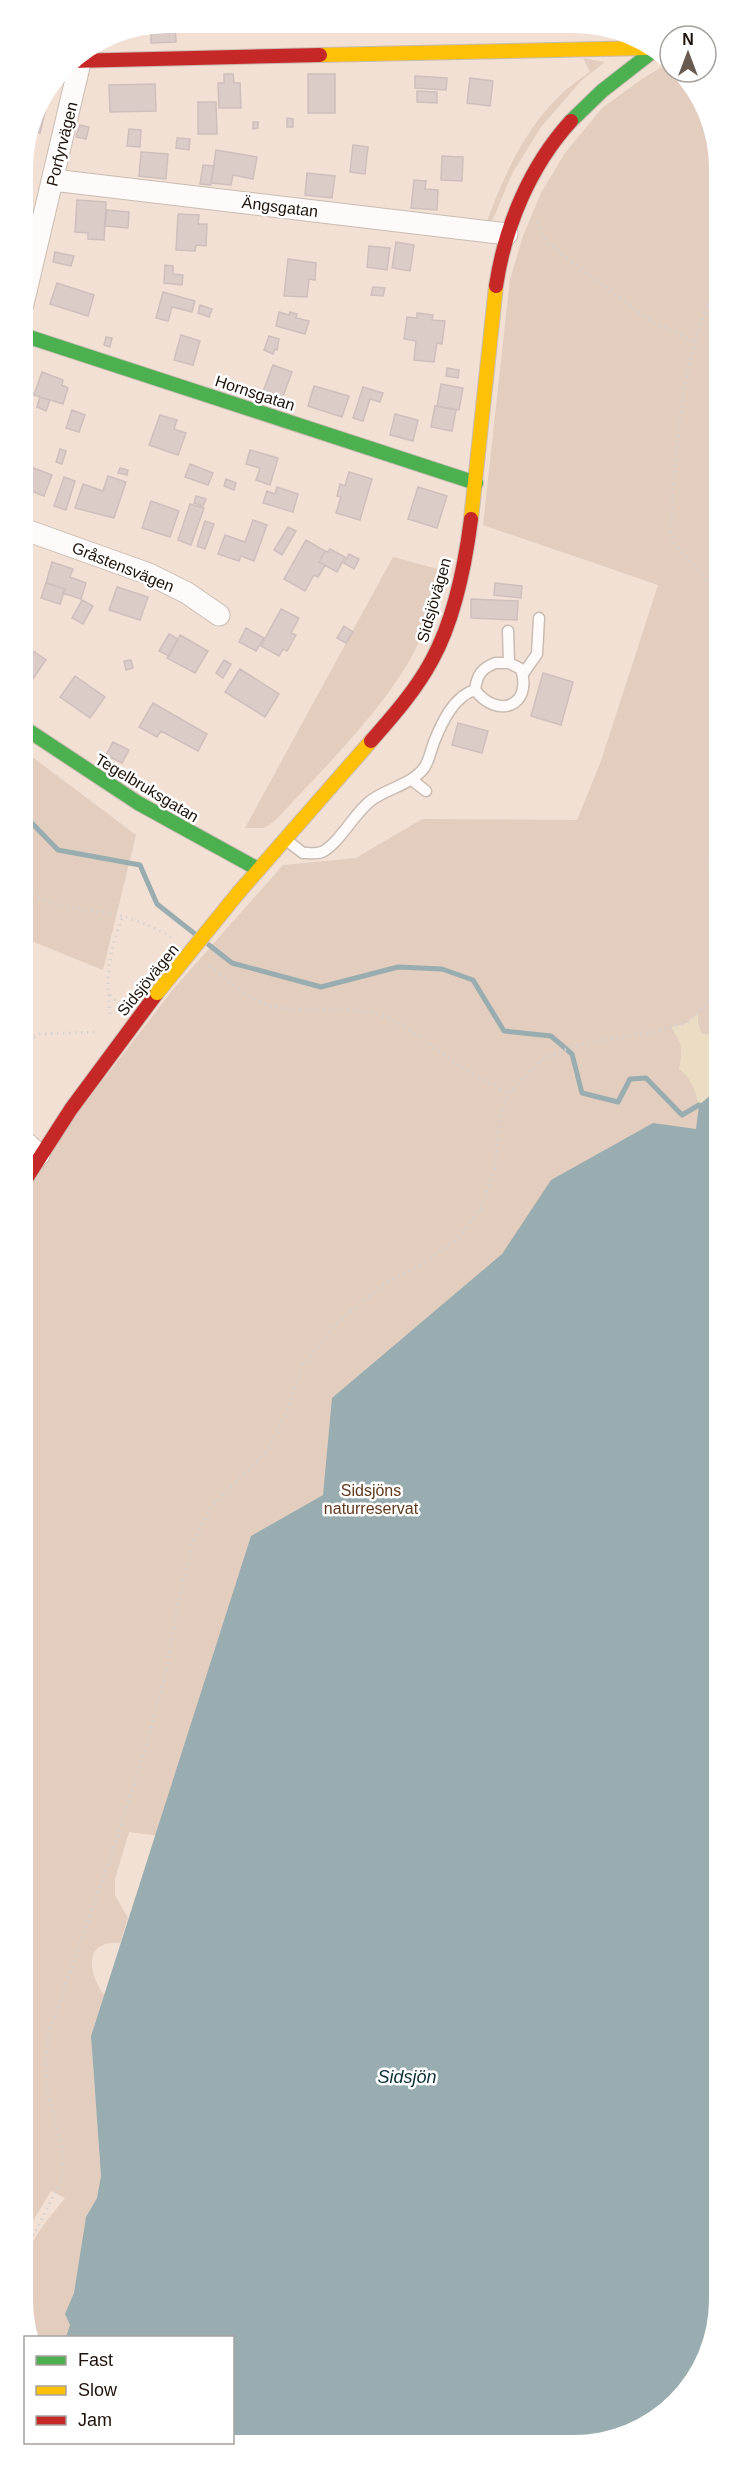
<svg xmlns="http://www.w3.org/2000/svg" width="742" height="2468" font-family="Arial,sans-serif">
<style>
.green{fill:#e2cdbf;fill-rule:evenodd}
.sand{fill:#ebddc4}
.water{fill:#99adb0}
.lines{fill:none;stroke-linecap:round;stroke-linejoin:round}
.stream{stroke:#99adb0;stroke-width:5}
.building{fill:#dbccc8;stroke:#cebfbc;stroke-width:1.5}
.lane-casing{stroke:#cabcb2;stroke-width:13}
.street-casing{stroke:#cabcb2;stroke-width:23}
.fast-casing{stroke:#cabcb2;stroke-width:16}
.slow-casing{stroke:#cabcb2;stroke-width:16}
.jam-casing{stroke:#cabcb2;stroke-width:16}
.path{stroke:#d8d2cf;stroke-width:3;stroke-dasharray:1.5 4.5;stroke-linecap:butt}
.lane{stroke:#fdfaf9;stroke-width:10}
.street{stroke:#fdfaf9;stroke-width:21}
.fast{stroke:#4caf50;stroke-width:14}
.slow{stroke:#ffc107;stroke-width:14}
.jam{stroke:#c62828;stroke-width:14}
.slow-bridge-casing{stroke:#cabcb2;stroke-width:16;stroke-linecap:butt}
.slow-bridge{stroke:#ffc107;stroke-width:14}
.labels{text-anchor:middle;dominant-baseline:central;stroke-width:5;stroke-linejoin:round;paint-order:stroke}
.street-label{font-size:16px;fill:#1e130b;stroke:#fff}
.park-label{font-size:16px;fill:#61391c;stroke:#fff}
.water-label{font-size:18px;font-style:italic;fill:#0c3038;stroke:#fff}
</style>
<rect width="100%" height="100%" fill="#f2e0d4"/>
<path class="green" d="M583,58L605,62L581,81L541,127L512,174L493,219L486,224C507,166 535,106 590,72Z
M670,62V72H681L717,140L719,2309L708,2356L683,2396L646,2426L602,2443H139L232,2442V2338H30C19,2316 24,2263 34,2240C42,2225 55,2211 65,2198L51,2191L25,2234L24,1182L175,987L283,865L356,858L422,819L577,820L601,761L658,585L483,525L510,279L523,236L541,193L565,153L602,108L642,79ZM129,1832L167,1837L100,2164L91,2036L104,1995C88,1973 83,1940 120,1943L128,1918L115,1895V1879Z
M393,557L445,571C437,594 431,618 420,640C390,705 324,767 276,820L264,828H245Z
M23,750L136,835L103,970L24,938Z"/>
<path class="sand" d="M698,1013V1023L702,1034H718V1089L699,1105C695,1090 691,1078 679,1069C683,1049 682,1044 671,1027L687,1023Z"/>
<path class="water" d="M718,1089L719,2309L708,2356L683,2396L646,2426L602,2443H139L232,2442V2338L66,2337L70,2325L65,2314L74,2293L86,2217L97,2198L101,2176L91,2036L251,1536L323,1495L332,1398L502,1254L551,1180L653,1123L696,1129L699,1105Z"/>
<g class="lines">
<path class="stream" d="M24,815L58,850L140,865L157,904L195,934
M209,945L232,963L321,987L398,967L442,969L473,980L504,1031L551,1036L572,1054L582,1093L618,1102L630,1079L646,1078L682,1115L699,1105"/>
</g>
<path class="building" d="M168,22L175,23L176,42L151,43V26Z
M287,23H307L308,29L287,30Z
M224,74H233L234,83H240L241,108H219L218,83H224Z
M308,74H335V113H308Z
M415,76L447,78L446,90L415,88Z
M470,78L493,81L490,106L467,103Z
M155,84L156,111L110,112L109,85Z
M417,91L437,92V103L417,102Z
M44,95L49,96L40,133L30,131L37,104Z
M198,102H216L217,134H198Z
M287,118L293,119V127H287Z
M253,122H258V128L253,129Z
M80,125L89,127L86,139L76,137Z
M129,129L141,130L140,147L127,146Z
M177,138L190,139L189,150L176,148Z
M353,145L368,147L365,174L350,172Z
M216,150L257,157L253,179L233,175L231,185L211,183Z
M141,152L168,154L166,179L139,176Z
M442,156L463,157L462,181L441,180Z
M203,165L214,166L211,185L200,184Z
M23,171L30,173L24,196H23Z
M307,173L335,176L332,198L305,195Z
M414,180L426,181L425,189L438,190L437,210L411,208Z
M77,200L106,202L104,240L88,239V233L75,232Z
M107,210L129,212L128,228L105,226Z
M178,214L199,215L198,224H207L206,246L196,245L195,251L176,250Z
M396,242L414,245L410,271L392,268Z
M369,246L390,248L387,270L367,267Z
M55,252L74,256L71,266L53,262Z
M288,259L316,263L315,280L309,279L307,297L284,296Z
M165,265L173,266V274L183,275L182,285L164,283Z
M57,283L94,295L88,316L50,304Z
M373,287L385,288L383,296L371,295Z
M163,292L195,301L192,312L172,307L168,321L156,318Z
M200,305L212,309L209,317L198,313Z
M279,312L289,315L290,312L297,314L296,318L309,321L305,334L276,326Z
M417,313L433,315L432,320L445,321L442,344L437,343L434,362L414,360L416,341L404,339L407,317L417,318Z
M181,335L200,341L193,365L174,360Z
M269,336L279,339L277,350L275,349L273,354L264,350Z
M106,337L112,338L110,347L104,345Z
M273,365L292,372L282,399L271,395L269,399L261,397Z
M447,368L459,370L458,378L446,376Z
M42,372L63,380L62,385L68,388L63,404L34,395Z
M441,384L463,388L459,410L437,406Z
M314,386L349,396L342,417L308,406Z
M363,387L383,393L380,402L370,399L363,421L353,418Z
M40,397L50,400L46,411L37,407Z
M435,406L456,410L452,431L431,427Z
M72,410L85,415L79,432L66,428Z
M395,414L418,420L413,441L390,435Z
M160,415L177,420L174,429L186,433L178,455L149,445Z
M60,449L66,451L62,464L56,462Z
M250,450L278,458L270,485L256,480L260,468L246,464Z
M23,464L52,475L44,496L23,488Z
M190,464L213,473L208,485L185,477Z
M120,468L128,470L127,475L118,473Z
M349,472L372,479L360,520L336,513L341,497L337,496L340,484L345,486Z
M108,476L126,482L114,518L75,508L83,484L103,491Z
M64,477L75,481L66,510L54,506Z
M226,479L236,483L234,490L224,486Z
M277,487L298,494L293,512L263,503L267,491L275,494Z
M418,487L447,496L437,528L408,519Z
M196,496L206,499L203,506L194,503Z
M151,501L179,511L170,537L142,528Z
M190,504L204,508L191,545L178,540Z
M253,520L267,525L254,561L241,556L239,561L218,554L225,535L245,542Z
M205,521L214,524L205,549L197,546Z
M288,527L296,531L282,555L274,550Z
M306,540L325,551L319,562L325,565L318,577L314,575L305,591L284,579Z
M330,549L345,557L337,572L319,562L325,551L328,552Z
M349,554L359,559L354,569L344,563Z
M52,562L73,569L70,577L86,583L81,599L63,593L65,589L46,583Z
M46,583L65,589L60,604L41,598Z
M495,583L522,586L521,598L494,595Z
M117,587L148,597L140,620L109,610Z
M471,599L518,601L517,620L471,618Z
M82,600L93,606L83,624L72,618Z
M281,609L299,618L291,633L296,635L287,651L283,649L279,656L261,646Z
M344,626L353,632L346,643L337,638Z
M246,628L264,638L256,651L239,642Z
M169,634L178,639L169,656L159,651Z
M180,635L208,651L195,673L167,658Z
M23,644L46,660L32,680L23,674Z
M131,660L133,668L126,670L124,661Z
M224,660L231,664L223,678L216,673Z
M240,669L279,694L265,717L225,692Z
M543,673L573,682L561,725L531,716Z
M75,676L105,697L90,718L60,697Z
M153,703L207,734L198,751L161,731L157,737L139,727Z
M458,723L488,731L482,753L452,745Z
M113,742L129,750L122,763L106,755Z"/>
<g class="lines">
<g class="lane-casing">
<path id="lane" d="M508,631L509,663
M495,663H509L521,669C533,707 497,719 475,690C477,675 481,669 495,663Z
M523,674L537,654L539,618
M412,780L426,791
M285,839L303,853C308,853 317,854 322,852C340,843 356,810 373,799C389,788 412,784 424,768C429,761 431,750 434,742C442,722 454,696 475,690"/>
</g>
<g class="street-casing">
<path id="street" d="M53,180L507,234
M23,304L82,54
M23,529L149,574L187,593L219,615
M24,1141L39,1155"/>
</g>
<g class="fast-casing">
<path id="fast" d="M571,121L602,91L652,52
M23,335L476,483
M23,727L138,803L258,869"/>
</g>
<g class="slow-casing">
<path id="slow" d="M320,55L646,48
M471,519L496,286
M239,892L371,741"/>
</g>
<g class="jam-casing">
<path id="jam" d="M71,61L320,55
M496,286C505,226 530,166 571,121
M371,741C393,716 416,690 432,660C455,618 465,566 471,519
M24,1182L71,1109L157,993"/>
</g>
<path class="path" d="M537,222L545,241L589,275L654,323L695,342
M717,285C680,357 675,451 671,531L673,542L709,583L717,601
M707,305L717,298
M718,815L708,865L718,922
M24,887C49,911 90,908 122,916C140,921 158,929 174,939
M210,966C231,983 253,1004 280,1008C316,1014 354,1004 389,1018C406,1025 419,1037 434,1048C457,1065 483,1080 509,1093
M110,995L113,999L122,1002
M110,1014C105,975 109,953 123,916
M24,1057L27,1041L40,1034L98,1032
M25,2252L62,2179V2149L47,2091L45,2058L49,2032L114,1847L149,1737L167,1667L179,1597L192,1545L212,1506L268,1450L288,1409L302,1366L337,1323L380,1287L427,1261L457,1239L482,1207L495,1167L501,1113L509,1093L524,1077L546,1057L581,1044L653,1032L687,1023L707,1004L718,987"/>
<use href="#lane" class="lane"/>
<use href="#street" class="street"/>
<use href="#fast" class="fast"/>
<use href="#slow" class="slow"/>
<use href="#jam" class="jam"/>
<g class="slow-bridge-casing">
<path id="slow-bridge" d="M157,993L239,892"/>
</g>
<use href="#slow-bridge" class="slow-bridge"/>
</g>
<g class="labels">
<g class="street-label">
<text transform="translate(62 144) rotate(-76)">Porfyrvägen</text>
<text transform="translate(280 207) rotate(7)">Ängsgatan</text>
<text transform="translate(255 393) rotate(18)">Hornsgatan</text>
<text transform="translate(123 567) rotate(22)">Gråstensvägen</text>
<text transform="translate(434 600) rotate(-74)">Sidsjövägen</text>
<text transform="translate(147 788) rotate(31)">Tegelbruksgatan</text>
<text transform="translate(148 980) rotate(-51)">Sidsjövägen</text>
</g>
<g class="park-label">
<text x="371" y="1490">Sidsjöns<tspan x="371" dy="18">naturreservat</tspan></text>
</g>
<g class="water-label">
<text x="407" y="2077">Sidsjön</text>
</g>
</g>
<path d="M0 0H742V2468H0ZM168 33H574A135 135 0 0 1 709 168V2300A135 135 0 0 1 574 2435H168A135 135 0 0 1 33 2300V168A135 135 0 0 1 168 33Z" fill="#fff" fill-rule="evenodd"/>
<rect x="24" y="2336" width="210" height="108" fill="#ffffff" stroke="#a5a19d" stroke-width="1.5"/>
<rect x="36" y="2356" width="30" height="9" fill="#4caf50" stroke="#a5a19d" stroke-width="1.5"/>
<text x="78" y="2366" font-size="18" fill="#1e130b">Fast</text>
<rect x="36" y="2386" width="30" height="9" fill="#ffc107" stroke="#a5a19d" stroke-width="1.5"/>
<text x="78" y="2396" font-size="18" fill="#1e130b">Slow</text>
<rect x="36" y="2416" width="30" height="9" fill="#c62828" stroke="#a5a19d" stroke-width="1.5"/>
<text x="78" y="2426" font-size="18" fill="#1e130b">Jam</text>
<g transform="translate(688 54)"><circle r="28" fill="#ffffff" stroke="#a5a19d" stroke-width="1.5"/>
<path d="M0-4.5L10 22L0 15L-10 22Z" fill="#685b51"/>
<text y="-9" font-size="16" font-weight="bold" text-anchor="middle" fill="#1e130b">N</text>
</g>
</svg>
